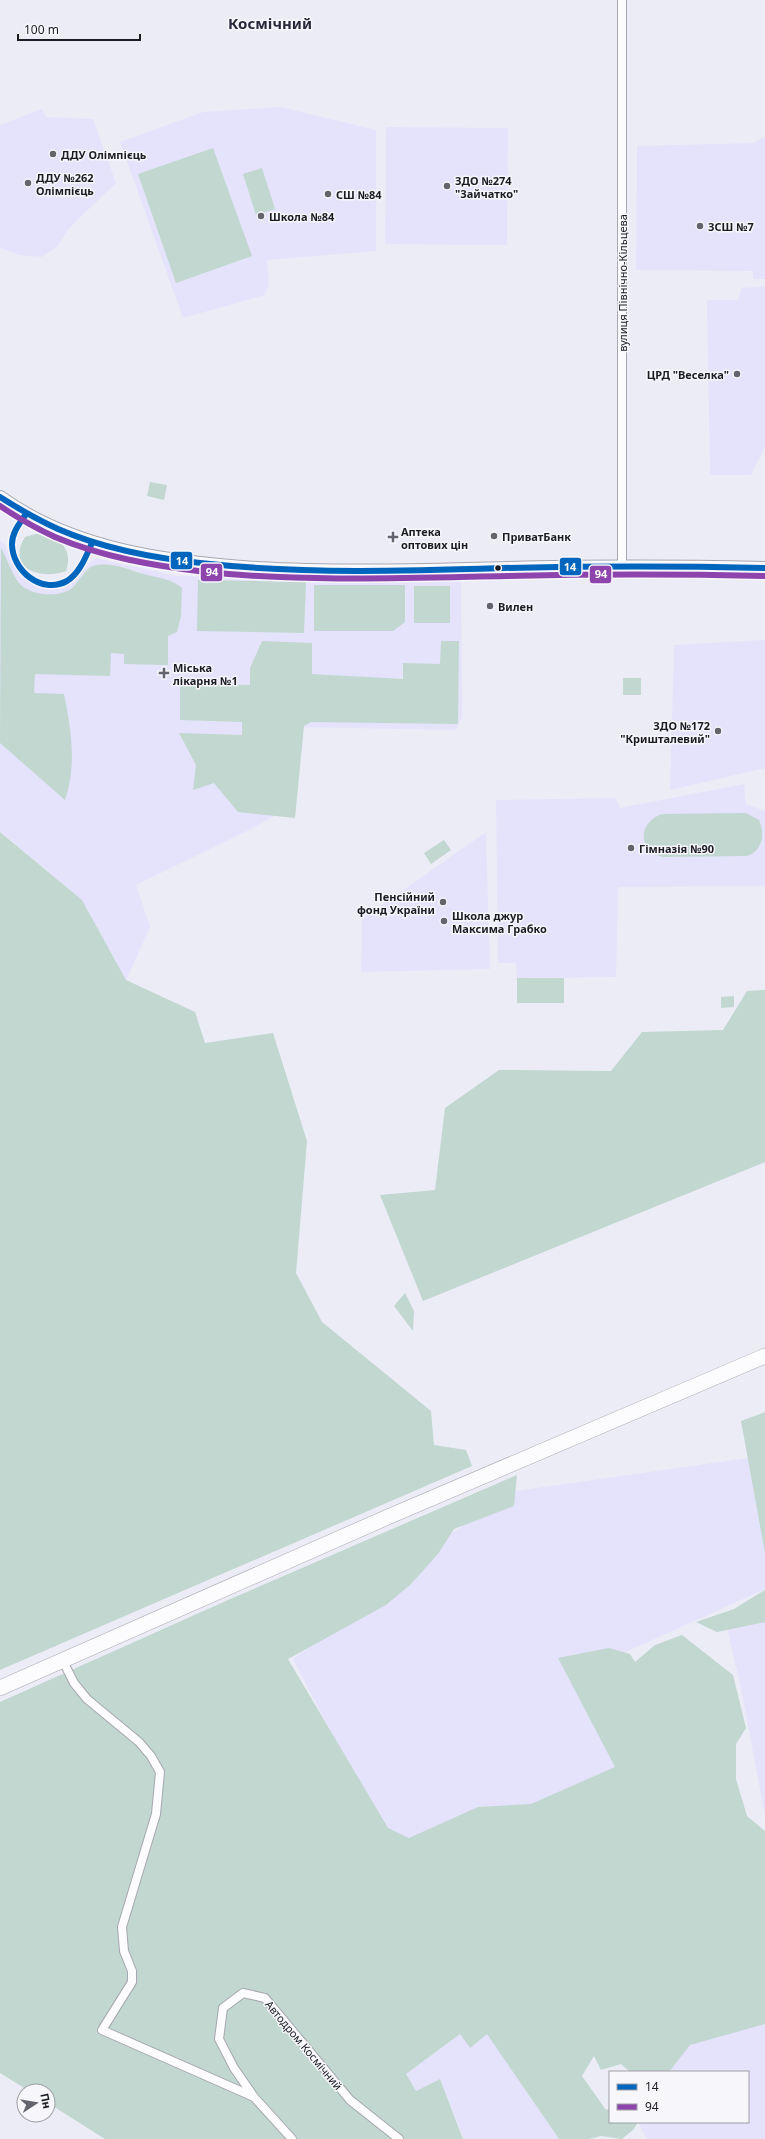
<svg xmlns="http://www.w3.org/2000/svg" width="765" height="2139" font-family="'Noto Sans',sans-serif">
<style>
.built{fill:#e4e3fb}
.green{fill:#c1d7cf}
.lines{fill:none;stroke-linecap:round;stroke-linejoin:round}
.street-casing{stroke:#a7a7b1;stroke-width:10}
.secondary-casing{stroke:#a7a7b1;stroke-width:14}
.highway-casing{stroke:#a7a7b1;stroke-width:16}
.street{stroke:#fcfcfe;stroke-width:8}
.secondary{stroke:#fcfcfe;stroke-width:12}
.highway{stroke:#fcfcfe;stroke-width:15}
.bus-1-casing{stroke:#f6f6fb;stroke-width:9}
.bus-2-casing{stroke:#f6f6fb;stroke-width:9}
.bus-1{stroke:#0065bd;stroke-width:6}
.bus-2{stroke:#8e44ad;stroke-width:6}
.poi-dot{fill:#64646e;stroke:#f6f6fb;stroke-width:1.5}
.bus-dot{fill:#1b1b24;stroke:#f6f6fb;stroke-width:1.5}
.labels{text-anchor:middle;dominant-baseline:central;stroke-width:3;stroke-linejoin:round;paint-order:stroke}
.poi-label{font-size:11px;font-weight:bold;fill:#1b1b24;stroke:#f6f6fb;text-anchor:start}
.street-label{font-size:11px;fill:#1b1b24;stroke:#f6f6fb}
.district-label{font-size:15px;font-weight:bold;fill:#2a283c;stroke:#f6f6fb}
.line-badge{stroke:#f6f6fb;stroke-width:1.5}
.badge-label{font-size:11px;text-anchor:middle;font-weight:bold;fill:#fff}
</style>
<rect width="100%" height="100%" fill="#ececf7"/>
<path class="built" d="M281,107L376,130V251L267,260L269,284L265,295L183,318L120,142L203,112Z
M42,109L46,117L93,119L116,183L69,228L58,246L42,257L19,255L0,248V125Z
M386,127L508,128L507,245L385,244Z
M765,137V279H753V271L636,270L637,146L753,143Z
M765,286V447L751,475H710L707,300H738L742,288Z
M0,541L4,544L20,576L39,588L51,589L63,588L73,580L95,558L177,576L303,578L461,576L462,717L456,730L291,727L285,810L249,830L136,885L150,927L126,980L82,900L0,831Z
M765,640V768L670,790L674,645Z
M744,784L746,804L765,811V886L618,887L616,977L517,978L516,963H498L496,800L615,798L620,808Z
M486,832L490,969L361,972L362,919Z
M748,1458L765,1553V1589L586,1670L625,1775L404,1873L293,1659L395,1586L408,1562L516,1491Z
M765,1611V1816L741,1688L725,1619Z
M765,2007V2139H647L638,2122H748V2072H664L689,2042Z
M460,2034H487L559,2139H464L440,2079L416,2091L406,2074Z"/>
<path class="green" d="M213,148L252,256L176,283L138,174Z
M262,168L275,209L256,215L243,174Z
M150,482L167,485L164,500L147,496Z
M39,533C61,538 73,549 66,571C40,581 6,568 25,537Z
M1,548C7,559 12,574 19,583C30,596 60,598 72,588C78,583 87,567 93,566C110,561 127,569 143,574C157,578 171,578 182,588L181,616L177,632L168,636V665L124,664V654L111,653L110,676L35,674L34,693L64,694C71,728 77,766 65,800L0,743Z
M198,580L306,582L304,633L197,631Z
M314,585H405V622L393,631H314Z
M414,586H450V623H414Z
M262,641L312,643V674L403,679V663L440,664L441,641H459L458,724L311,722L304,726L295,818L238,812L214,783L193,790L196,765L179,733L242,735V722L180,720V683L250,685V668Z
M623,678H641V695H623Z
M746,813L759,820C765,835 763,850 747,856L663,857C637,851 638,822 662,814Z
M0,832L82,900L126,980L195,1012L205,1043L273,1033L307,1141L296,1273L322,1322L431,1411L434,1445L466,1450L472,1466L0,1670Z
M444,840L451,850L431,864L424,853Z
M517,978H564V1003H517Z
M765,990V1162L423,1301L380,1195L435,1190L445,1108L499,1070L611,1071L642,1032L723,1030L747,991Z
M734,996V1007L721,1008V997Z
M405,1293L414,1311L413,1331L394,1306Z
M765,1412V1553L741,1421Z
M517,1475L514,1506L454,1529L438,1554L411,1584L386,1605L288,1659L388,1828L409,1838L478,1807L531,1804L615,1767L558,1658L609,1648L630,1654L635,1662L655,1645L682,1635L733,1675L746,1728L736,1744V1779L747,1816L765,1831V2024L690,2045L669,2072H630L621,2064L601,2070L594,2056L582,2076L606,2110L610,2108V2122H638L634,2129L622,2139L601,2136L589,2139H559L487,2034L470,2048L460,2034L406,2074L416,2091L440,2079L463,2139H105L48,2103V2091H29L0,2073V1702L228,1600Z
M765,1590V1622L717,1632L696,1622L734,1609Z"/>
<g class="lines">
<g class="street-casing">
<path id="street" d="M622,566V0
M63,1661L74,1683L87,1699L139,1742L151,1756L160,1772L156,1814L122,1927L124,1951L132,1971V1982L102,2030L254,2097
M292,2139L254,2097L234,2068L219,2039L223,2008L243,1993L265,1998L350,2100L399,2139"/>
</g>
<g class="secondary-casing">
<path id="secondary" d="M0,497C74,550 167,562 256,568C327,572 397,571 468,569C567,566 666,566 765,568"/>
</g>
<g class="highway-casing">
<path id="highway" d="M0,1688L390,1516L765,1356"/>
</g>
<use href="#street" class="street"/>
<use href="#secondary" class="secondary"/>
<use href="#highway" class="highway"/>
<g class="bus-1-casing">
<path id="bus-1" d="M0,497C19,509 38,520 58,529C106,550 158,559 210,564C307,574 405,571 503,568C590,566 678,566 765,568
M26,514C20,523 12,532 12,544C12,570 41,595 67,581C80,573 86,556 92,543"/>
</g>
<g class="bus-2-casing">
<path id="bus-2" d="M0,506C18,518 35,528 55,537C102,557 155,566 206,572C306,582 407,578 507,576C593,574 679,574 765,576"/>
</g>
<use href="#bus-1" class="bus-1"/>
<use href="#bus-2" class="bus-2"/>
</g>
<g class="poi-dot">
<circle cx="53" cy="154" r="4"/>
<circle cx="28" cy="183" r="4"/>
<circle cx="447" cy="186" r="4"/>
<circle cx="328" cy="194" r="4"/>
<circle cx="261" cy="216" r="4"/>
<circle cx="700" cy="226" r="4"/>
<circle cx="737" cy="374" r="4"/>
<circle cx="494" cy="536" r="4"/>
<path d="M391 531h4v4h4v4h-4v4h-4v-4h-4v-4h4z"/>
<circle cx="490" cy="606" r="4"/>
<path d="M162 667h4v4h4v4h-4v4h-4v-4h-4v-4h4z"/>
<circle cx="718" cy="731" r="4"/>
<circle cx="631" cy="848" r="4"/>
<circle cx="443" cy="902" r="4"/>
<circle cx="444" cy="921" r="4"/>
</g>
<circle class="bus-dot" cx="498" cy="568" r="3.5"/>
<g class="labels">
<g class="poi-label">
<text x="61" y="154">ДДУ Олімпієць</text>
<text x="36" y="177">ДДУ №262<tspan x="36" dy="13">Олімпієць</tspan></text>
<text x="455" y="180">ЗДО №274<tspan x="455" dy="13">"Зайчатко"</tspan></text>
<text x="336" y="194">СШ №84</text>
<text x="269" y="216">Школа №84</text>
<text x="708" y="226">ЗСШ №7</text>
<text x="729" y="374" text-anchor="end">ЦРД "Веселка"</text>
<text x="401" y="531">Аптека<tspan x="401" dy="13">оптових цін</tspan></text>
<text x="502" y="536">ПриватБанк</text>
<text x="498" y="606">Вилен</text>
<text x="173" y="667">Міська<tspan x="173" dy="13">лікарня №1</tspan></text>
<text x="710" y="725" text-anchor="end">ЗДО №172<tspan x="710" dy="13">"Кришталевий"</tspan></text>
<text x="639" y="848">Гімназія №90</text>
<text x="435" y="896" text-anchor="end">Пенсійний<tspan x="435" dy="13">фонд України</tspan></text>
<text x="452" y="915">Школа джур<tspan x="452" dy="13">Максима Грабко</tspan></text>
</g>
<g class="street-label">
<text transform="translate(622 283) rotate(-90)">вулиця Північно-Кільцева</text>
<text transform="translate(304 2045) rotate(50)">Автодром Космічний</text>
</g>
<g class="district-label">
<text x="270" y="23">Космічний</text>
</g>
</g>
<g class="line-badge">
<rect x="170" y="551" width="23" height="19" rx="4" fill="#0065bd"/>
<rect x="559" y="557" width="23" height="19" rx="4" fill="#0065bd"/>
<rect x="200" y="563" width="23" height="19" rx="4" fill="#8e44ad"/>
<rect x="589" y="565" width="23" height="19" rx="4" fill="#8e44ad"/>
</g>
<g class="badge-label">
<text x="182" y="565">14</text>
<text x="570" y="571">14</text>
<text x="212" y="576">94</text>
<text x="601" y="578">94</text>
</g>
<rect x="609" y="2071" width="140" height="52" fill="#f6f6fb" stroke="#9e9ea5"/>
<rect x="617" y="2084" width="20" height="6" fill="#0065bd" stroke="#9e9ea5"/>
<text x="645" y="2091" font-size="12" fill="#1b1b24">14</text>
<rect x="617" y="2104" width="20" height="6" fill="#8e44ad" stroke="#9e9ea5"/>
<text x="645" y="2111" font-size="12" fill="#1b1b24">94</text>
<g transform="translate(36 2103) rotate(78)"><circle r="19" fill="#f6f6fb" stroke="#9e9ea5"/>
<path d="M0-3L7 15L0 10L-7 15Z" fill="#64646e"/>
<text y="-6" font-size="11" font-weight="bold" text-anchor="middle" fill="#1b1b24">Пн</text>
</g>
<path d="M18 34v6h122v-6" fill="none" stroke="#1b1b24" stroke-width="2"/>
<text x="24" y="34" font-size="12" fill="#1b1b24" stroke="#f6f6fb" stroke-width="3" paint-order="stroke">100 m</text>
</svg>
